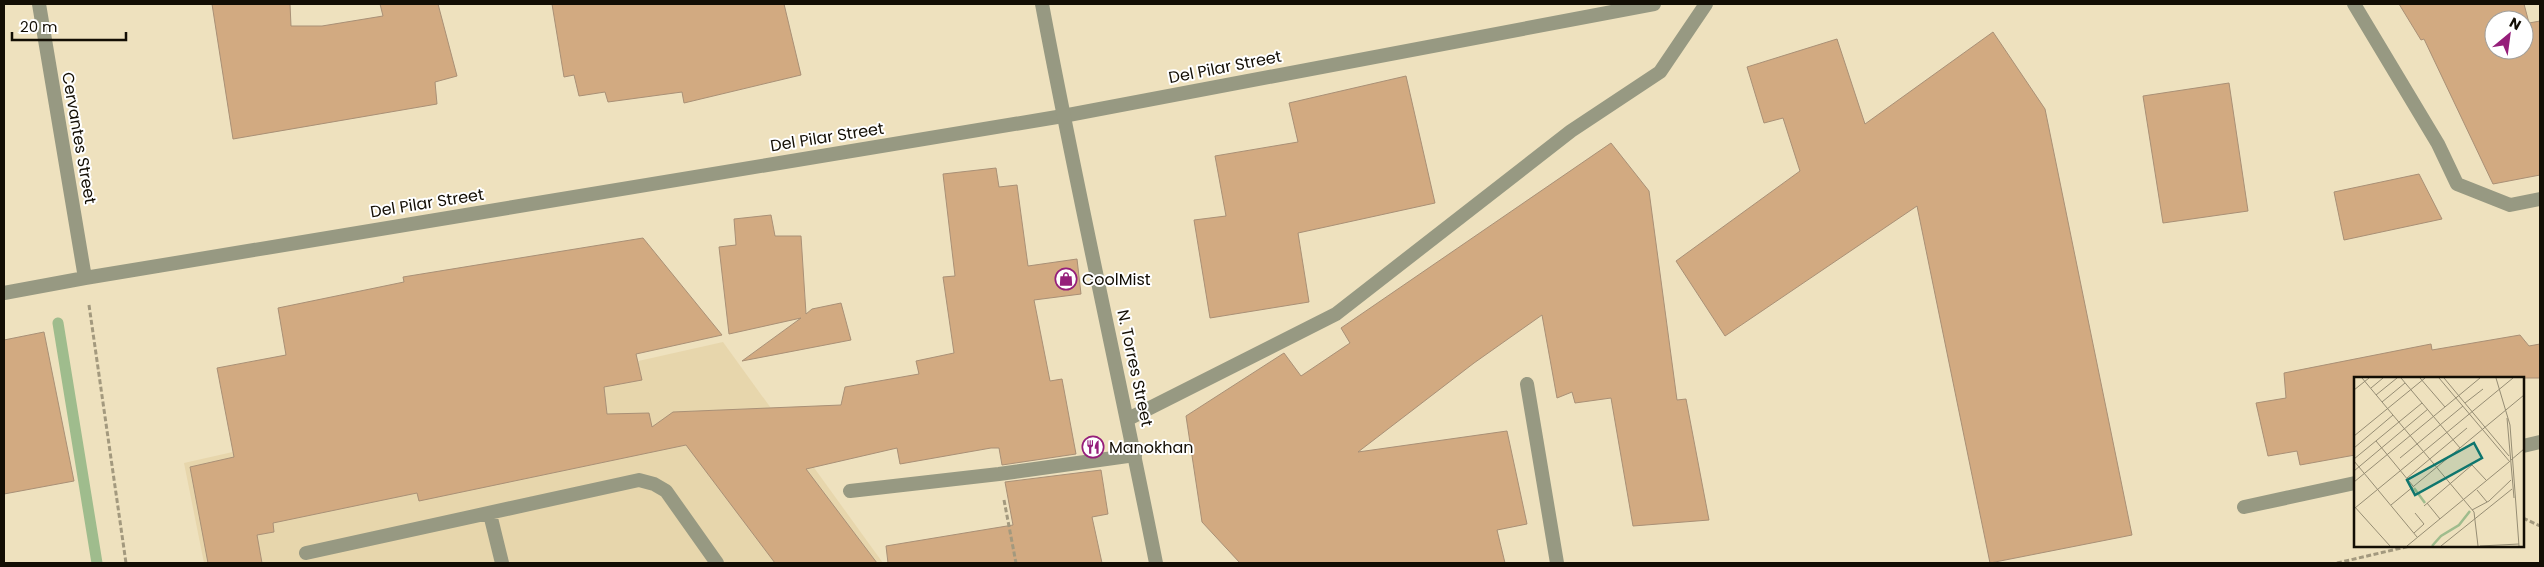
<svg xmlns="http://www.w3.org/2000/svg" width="2544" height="567" font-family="Poppins,sans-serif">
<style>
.built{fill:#e7d6ac}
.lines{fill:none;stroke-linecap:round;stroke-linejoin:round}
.stream{stroke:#9fbc8d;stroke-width:11}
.building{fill:#d2aa81;stroke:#a99076;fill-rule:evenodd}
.path{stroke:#a3997e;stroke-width:3;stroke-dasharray:5 2.5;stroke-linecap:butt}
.service{stroke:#979982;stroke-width:14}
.minor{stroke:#979982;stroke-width:14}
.tertiary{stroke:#979982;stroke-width:14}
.labels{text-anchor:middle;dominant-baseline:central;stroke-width:4;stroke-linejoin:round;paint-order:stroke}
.street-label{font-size:16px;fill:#130e04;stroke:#fff}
.poi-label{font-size:16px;fill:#130e04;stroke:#fff;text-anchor:start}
.inset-river{fill:none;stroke:#9fbc8d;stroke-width:2.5}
.inset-road{fill:none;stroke:#968d74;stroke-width:1}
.view{fill:#0f766e;fill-opacity:0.15;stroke:#0f766e;stroke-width:2.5}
.inset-edge{fill:none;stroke:#130e04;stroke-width:2.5}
</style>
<rect width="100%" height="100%" fill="#eee1be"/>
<path class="built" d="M723,342L883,563H204L184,463Z"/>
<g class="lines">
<path class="stream" d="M58,323L97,563"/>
</g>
<path class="building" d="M212,4H290L291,26H322L383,16L380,4H438L457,76L435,82L437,104L233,139Z
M552,4H784L801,75L684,103L682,92L608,102L605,92L579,96L574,75L564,77Z
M2399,4H2524L2529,23L2540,21V175L2493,184L2424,39L2421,40ZM2494,20H2524V50H2494Z
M1993,32L2045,109L2132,535L1990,563L1917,206L1725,336L1676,261L1800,171L1783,118L1764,123L1747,67L1837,39L1865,124Z
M1406,76L1435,203L1298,233L1309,302L1210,318L1194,220L1226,216L1215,156L1298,142L1289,103Z
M2229,83L2248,211L2163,223L2143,96Z
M1611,143L1649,191L1677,400L1686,399L1709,520L1633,526L1611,398L1575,403L1572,392L1557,398L1542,315L1474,363L1358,452L1507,431L1527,524L1497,530L1505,563H1240L1202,522L1186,416L1284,353L1301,376L1350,343L1341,328Z
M996,168L999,187L1017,185L1028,266L1077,259L1081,294L1034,300L1050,381L1062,379L1076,454L1002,465L999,448H991L900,464L897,448L806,469L877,563H775L686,445L419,501L417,493L273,523L274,532L257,535L262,563H208L190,467L234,457L217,368L286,355L278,308L404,282L403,277L643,238L722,335L636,354L642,380L604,387L607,414L649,413L652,427L673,412L841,405L845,387L919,374L916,361L954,353L943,277L955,276L943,174Z
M2419,174L2442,219L2344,240L2334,192Z
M771,215L775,236H801L806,314L812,309L841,303L851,340L742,361L801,318L729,334L719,247L736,245L734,219Z
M44,332L74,481L4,494V340Z
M2520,335L2529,346L2540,344V378H2355V455L2300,465L2297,451L2268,456L2256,403L2286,398L2284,373L2431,344L2432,350Z
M1101,470L1108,514L1092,517L1102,563H888L886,546L1013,525L1005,482Z"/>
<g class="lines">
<path class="path" d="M89,305L126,563
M1004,500L1016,563
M2523,518L2540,526
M2337,563L2410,546"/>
<path class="service" d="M2354,4L2438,144L2457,184L2510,205L2540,199
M1128,419L1336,314L1571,131L1660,72L1706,4
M2523,446L2540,442
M2244,507L2355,483
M490,514L502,563
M306,553L639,480L654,484L666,491L717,563"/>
<path class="minor" d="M39,4L85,278
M4,293L85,278L1063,116L1654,4
M1527,384L1557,563
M850,491L999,474L1135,455"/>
<path class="tertiary" d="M1042,4C1077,191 1119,376 1156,563"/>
</g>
<defs>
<g id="shop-ring" transform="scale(1.125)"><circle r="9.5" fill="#fff" stroke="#951e7a" stroke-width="1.5"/><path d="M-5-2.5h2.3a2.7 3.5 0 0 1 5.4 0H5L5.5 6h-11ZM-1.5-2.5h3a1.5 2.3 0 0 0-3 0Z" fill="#951e7a"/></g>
<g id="restaurant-ring" transform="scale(1.125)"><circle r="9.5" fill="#fff" stroke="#951e7a" stroke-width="1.5"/><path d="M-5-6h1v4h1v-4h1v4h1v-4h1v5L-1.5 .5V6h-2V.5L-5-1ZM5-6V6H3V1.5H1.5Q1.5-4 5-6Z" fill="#951e7a"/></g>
</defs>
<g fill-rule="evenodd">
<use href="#shop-ring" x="1066" y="279"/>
<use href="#restaurant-ring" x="1093" y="447"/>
</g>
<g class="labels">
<g class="street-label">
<text transform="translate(1225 67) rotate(-11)">Del Pilar Street</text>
<text transform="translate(827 137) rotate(-9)">Del Pilar Street</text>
<text transform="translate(79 138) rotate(80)">Cervantes Street</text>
<text transform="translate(427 203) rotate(-9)">Del Pilar Street</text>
<text transform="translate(1135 368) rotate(78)">N. Torres Street</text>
</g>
<g class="poi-label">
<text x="1082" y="279">CoolMist</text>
<text x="1109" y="447">Manokhan</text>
</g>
</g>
<g transform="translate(2354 377)">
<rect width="170" height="170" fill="#eee1be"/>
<path class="inset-river" d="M60,111L71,126M78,169L87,159L105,148L116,134"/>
<path class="inset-road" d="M8,1L120,135L124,169M47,1L106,71M66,1L91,30M85,1L156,85M90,1L155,79M142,1L156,48L165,169M17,11L29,1M0,13L15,1M22,18L43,1M28,25L51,6M111,26L129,12M153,41L160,121M0,59L71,1M22,64L59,109M0,71L39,38M46,81L109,29M0,82L68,26M157,83L170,72M0,84L63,160M0,94L74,32M53,101L113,51M0,105L126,1M123,113L133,125M73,126L86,142M37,128L170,18M0,129L36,169M70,129L118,88L132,103M1,131L159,1M118,133L135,124L157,103M60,156L70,147L61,136M53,169L155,85M87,169L158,112M126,169L165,167"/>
<path class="view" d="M120,66L128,81L61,118L53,103Z"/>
<rect width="170" height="170" class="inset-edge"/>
</g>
<rect width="2544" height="567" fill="none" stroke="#130e04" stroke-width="10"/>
<g transform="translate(2509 35) rotate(29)"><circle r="24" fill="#ffffff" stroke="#a19f9b"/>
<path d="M0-4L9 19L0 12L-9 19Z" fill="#951e7a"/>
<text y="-8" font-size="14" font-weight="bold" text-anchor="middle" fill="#130e04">N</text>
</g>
<path d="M12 32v8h114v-8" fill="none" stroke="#130e04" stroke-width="2.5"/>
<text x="20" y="32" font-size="15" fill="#130e04" stroke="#ffffff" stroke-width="4" paint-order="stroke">20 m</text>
</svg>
